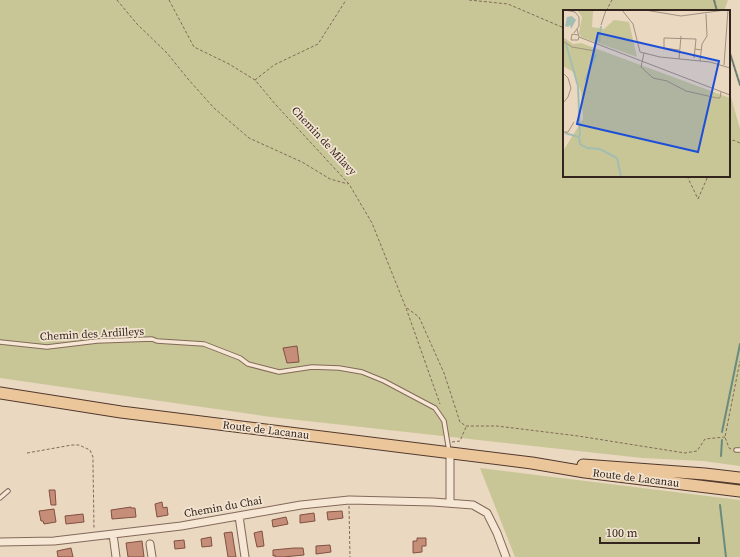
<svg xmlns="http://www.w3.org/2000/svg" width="740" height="557" font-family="'Source Serif 4',serif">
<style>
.green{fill:#c8c696}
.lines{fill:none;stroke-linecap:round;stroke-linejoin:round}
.stream{stroke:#6b8a7e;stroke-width:2}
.building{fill:#c68d79;stroke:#805142}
.lane-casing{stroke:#83695a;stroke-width:5.5}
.street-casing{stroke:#83695a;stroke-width:9}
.primary-casing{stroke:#51392e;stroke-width:13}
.path{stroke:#83695a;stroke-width:1;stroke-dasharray:3 2;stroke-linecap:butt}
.lane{stroke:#f6e6d4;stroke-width:3.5}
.street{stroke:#f6e6d4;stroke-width:7}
.primary{stroke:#ecc69b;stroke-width:11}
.labels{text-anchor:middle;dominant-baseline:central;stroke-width:3.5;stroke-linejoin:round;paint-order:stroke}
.street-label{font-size:11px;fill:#33251d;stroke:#f2e3d0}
.inset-river{fill:none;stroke:#a4bdb2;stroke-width:2}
.inset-road{fill:none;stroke:#a1907f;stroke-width:1}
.view{fill:#1d4ed8;fill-opacity:0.15;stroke:#1d4ed8;stroke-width:2}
.inset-edge{fill:none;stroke:#33251d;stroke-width:2}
</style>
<rect width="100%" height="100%" fill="#ead8c1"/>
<path class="green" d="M0,0H728L724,11H564V176H729V90L740,129V466L703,461L642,458L271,417L0,378Z
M480,468L740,500V557H515Z"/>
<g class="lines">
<path class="stream" d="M714,0L717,11
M729,50L740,85
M722,432L740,344
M721,456L722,440
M720,505L726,557"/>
</g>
<path class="building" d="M297,346L299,362L287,363L283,348Z
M49,490H55L56,505H51Z
M162,502L163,508L167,507L168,515L157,517L155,504Z
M131,507V508H135L136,517L112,519L111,510Z
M54,509L56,522L44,524L43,521H41L39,511Z
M342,511L343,518L328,520L327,512Z
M314,513L315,521L300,523V515Z
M83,514L84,522L66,524L65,516Z
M286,517L288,524L273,527L272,520Z
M262,531L264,546L257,547L254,533Z
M232,532L235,551L236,557H228L225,538L224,533Z
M211,537L212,546L202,547L201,539Z
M417,538H426V546H422V552L413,553V541H417Z
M184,540L185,548L175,549L174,541Z
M142,541L144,557H128L126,543Z
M330,545L331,552L316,554V546Z
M71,548L73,557H58L57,551Z
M294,548H303L304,555L283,557H275V555L273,556V550Z"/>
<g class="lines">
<g class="lane-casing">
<path id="lane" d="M0,342L47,347L97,341L152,339L157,341L204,344L240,358L248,364L279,372L312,367L339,368L362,372L384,381L435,408L444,421L449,451
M736,450H740
M0,498L8,491"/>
</g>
<g class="street-casing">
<path id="street" d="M450,453V503
M239,516L245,557
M113,534L116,557
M0,542L54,541L181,526L301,505L349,500L433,502L473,505L487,513L497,533L506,557
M150,544L152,557"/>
</g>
<g class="primary-casing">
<path id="primary" d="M0,393L121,412L532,463L585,472L740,491
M583,465L705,474L740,478"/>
</g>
<path class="path" d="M117,0L137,24L167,53L188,79L214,108L249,138L302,162L330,179L348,184
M169,0L194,47L229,64L255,80L276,105L349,184L372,223L406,308L440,404
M469,0L508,4L564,28
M714,0L717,11
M606,11L612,0
M729,50L740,85
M255,80L274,65L318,44L346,0
M729,144L733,140L740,143
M687,176L698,199
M698,199L708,176
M407,308L419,317L444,373L460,422L466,426H497L578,436L685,453L697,451L705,439L725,437
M452,442L460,441L466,427
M731,449L729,448L725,437L740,361
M27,453L72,445H79L90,450L93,457V465L94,528
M349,506L350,557"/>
<use href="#lane" class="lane"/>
<use href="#street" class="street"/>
<use href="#primary" class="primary"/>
</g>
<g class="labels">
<g class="street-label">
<text transform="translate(324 141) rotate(47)">Chemin de Milavy</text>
<text transform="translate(92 334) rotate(-3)">Chemin des Ardilleys</text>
<text transform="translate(266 430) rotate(7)">Route de Lacanau</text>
<text transform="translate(636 478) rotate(7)">Route de Lacanau</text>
<text transform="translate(223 507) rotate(-10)">Chemin du Chai</text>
</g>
</g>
<g transform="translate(563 10)">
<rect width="167" height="167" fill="#ead8c1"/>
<path d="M14,0H32L30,2L29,17L41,19L51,10L66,12L74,47L18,27L16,23L19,7ZM0,27L10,34L18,33L167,88V167H0V141L20,109L18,82L12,63L0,56Z" fill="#c8c696"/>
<path d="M9,6L13,10L8,19L7,15L5,17L2,16L4,7Z" fill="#a4bdb2"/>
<path class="inset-river" d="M36,32L38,16M3,34L15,76L17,126M22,70L33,44M2,123L16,127L17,134L24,138L37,139L54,148L58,167"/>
<path class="inset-road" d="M2,0L12,2L16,7V16L11,23M59,0L70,14L77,42L97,47L147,52L167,58M82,0L118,6L162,0M38,15L43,0M14,19L16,27L15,30H8L9,24L15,25M16,27L167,85M0,31L9,37L32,41M116,40L101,38V28L133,29L132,39M81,43L78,57L90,68L104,71L123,81L154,88H157L158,82M131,48L132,39L138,40M116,49L118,26M137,51L139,34L144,26L143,4M161,55L165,0M0,63L5,68L8,78L5,87L0,93M0,122H5L11,112"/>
<path class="view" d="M35,23L156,51L135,142L14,114Z"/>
<rect width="167" height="167" class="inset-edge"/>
</g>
<path d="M600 537v6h99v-6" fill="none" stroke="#33251d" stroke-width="2"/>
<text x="606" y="537" font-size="12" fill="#33251d" stroke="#f2e3d0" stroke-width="3" paint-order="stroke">100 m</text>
</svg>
